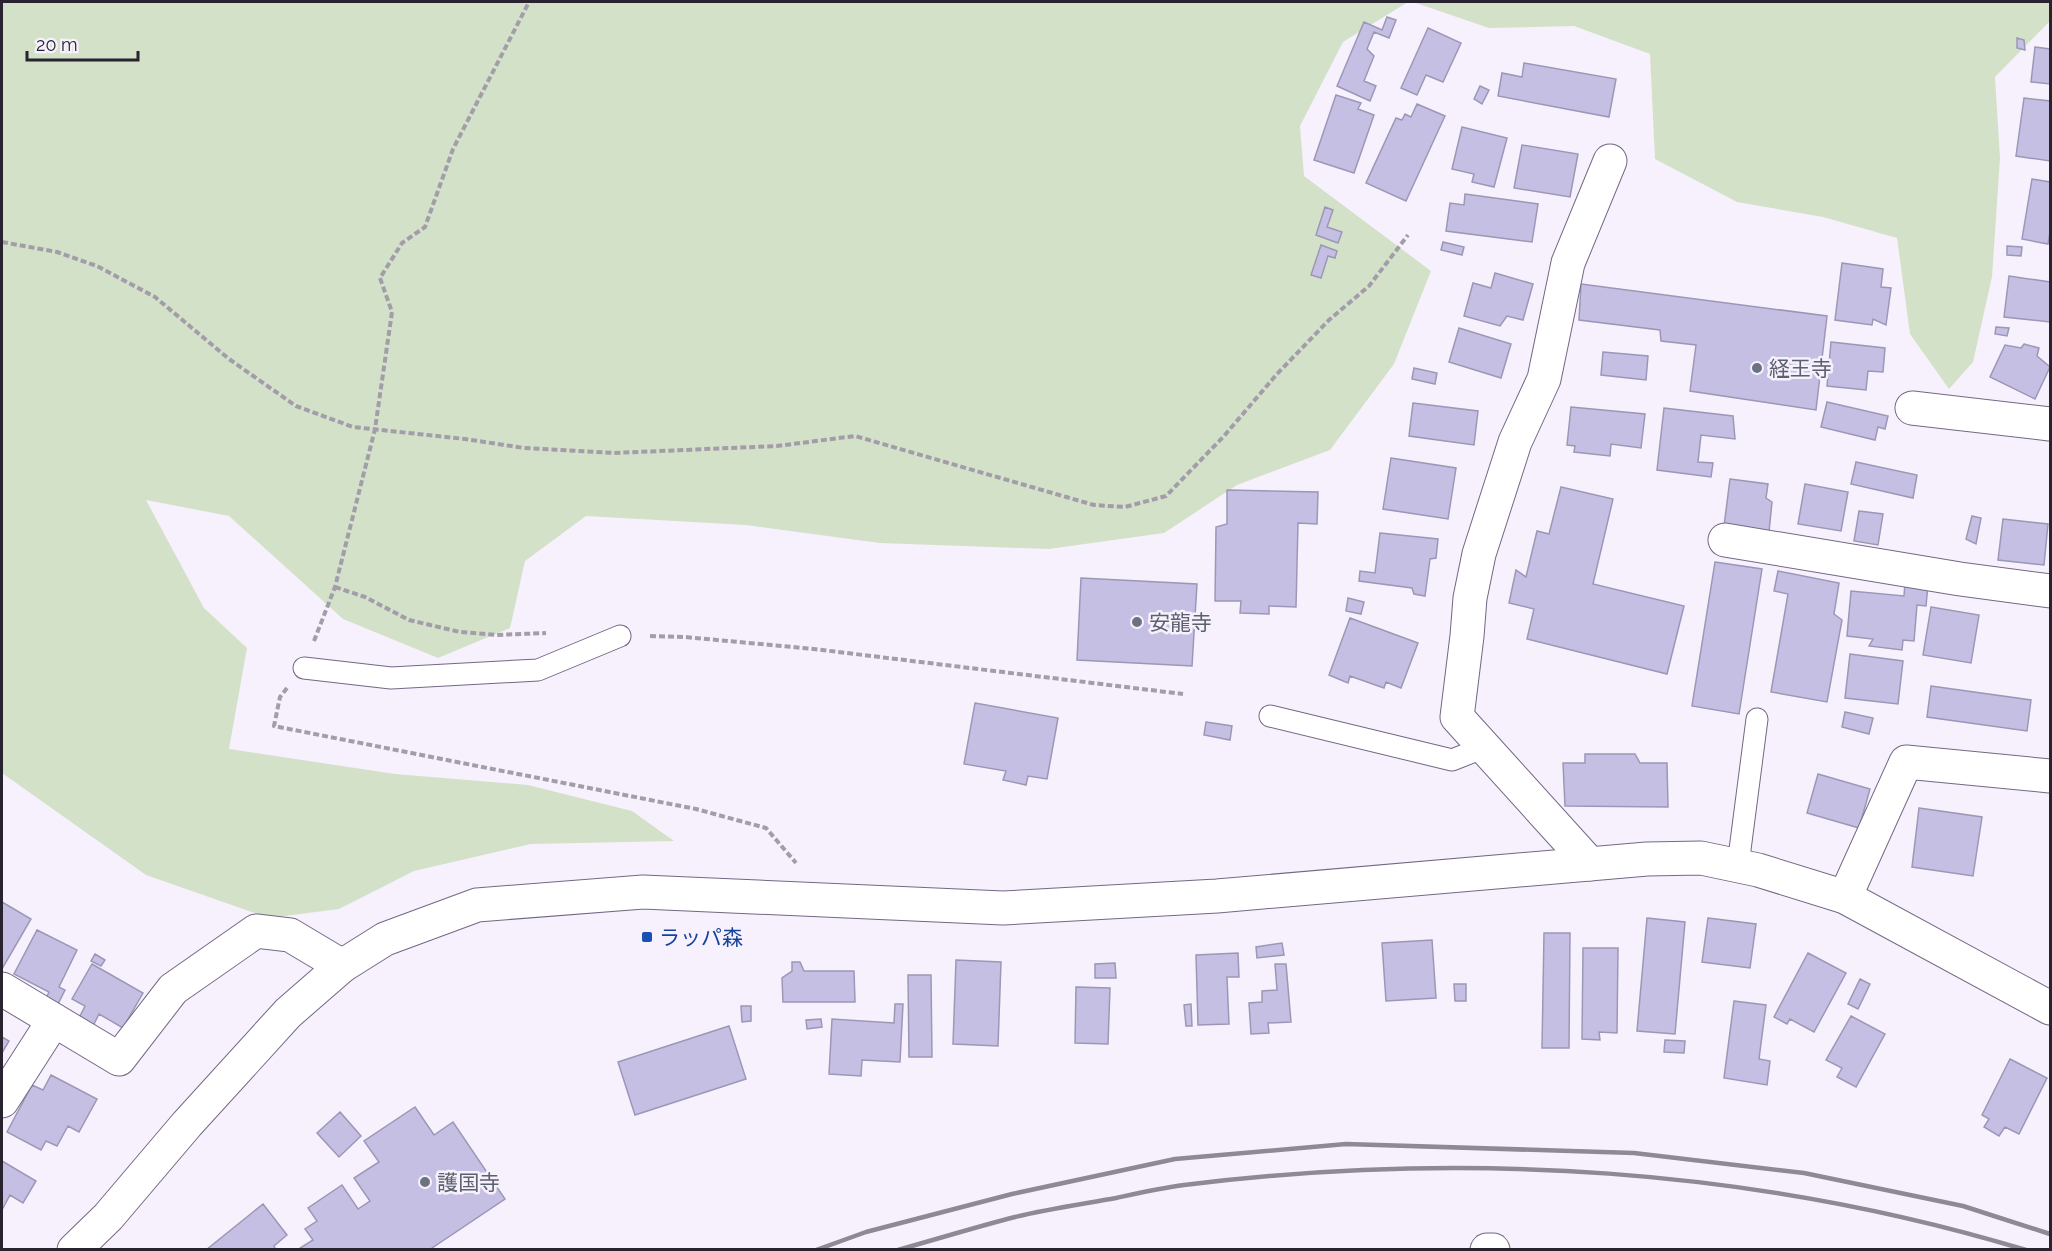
<svg xmlns="http://www.w3.org/2000/svg" width="2052" height="1251" font-family="Raleway,'Noto Sans JP',sans-serif">
<style>
.green{fill:#d4e1c9}
.building{fill:#c5c0e3;stroke:#9c97b6;stroke-width:1.5}
.lines{fill:none;stroke-linecap:round;stroke-linejoin:round}
.service-casing{stroke:#756783;stroke-width:23}
.minor-casing{stroke:#756783;stroke-width:35}
.tertiary-casing{stroke:#756783;stroke-width:35}
.motorway-casing{stroke:#756783;stroke-width:35}
.path{stroke:#a39da9;stroke-width:4;stroke-dasharray:6 3;stroke-linecap:butt}
.service{stroke:#fff;stroke-width:21}
.minor{stroke:#fff;stroke-width:33}
.tertiary{stroke:#fff;stroke-width:33}
.motorway{stroke:#fff;stroke-width:33}
.rail{stroke:#8f8995;stroke-width:4.5}
.worship-dot{fill:#6b7280;stroke:#f7f1fe;stroke-width:2}
.transit-dot{fill:#1a4fb4;stroke:#f7f1fe;stroke-width:2}
.labels{text-anchor:middle;dominant-baseline:central;stroke-width:5;stroke-linejoin:round;paint-order:stroke}
.worship-label{font-size:21px;fill:#5b616d;stroke:#f7f1fe;text-anchor:start}
.transit-label{font-size:21px;fill:#164399;stroke:#f7f1fe;text-anchor:start}
</style>
<rect width="100%" height="100%" fill="#f7f1fe"/>
<path class="green" d="M2,2H1408L1343,42L1300,126L1304,176L1431,271L1394,364L1330,450L1237,485L1164,533L1049,549L880,543L746,525L586,516L525,561L510,628L438,658L343,619L229,516L146,500L204,608L247,648L229,749L395,774L528,785L632,811L674,841L531,844L414,871L339,909L269,918L146,875L2,773Z
M1413,2H2050V21L1995,77L2000,158L1992,277L1973,362L1949,389L1910,334L1897,238L1823,217L1737,202L1655,159L1650,54L1574,26L1489,28Z"/>
<path class="building" d="M1387,17L1396,20L1389,38L1374,32L1367,49L1374,56L1364,81L1376,86L1370,101L1337,86L1364,22L1382,30Z
M1428,28L1461,43L1443,82L1426,75L1417,95L1401,88Z
M2017,38L2024,40L2025,50L2017,48Z
M2035,47L2050,49V84L2031,82Z
M1524,63L1616,79L1609,117L1498,96L1502,73L1522,77Z
M1480,86L1489,90L1482,104L1474,99Z
M1336,95L1361,103L1358,109L1374,115L1354,173L1314,160Z
M2024,98L2050,101V161L2016,156Z
M1417,104L1445,116L1406,201L1366,183L1396,118L1402,120L1405,114L1411,117Z
M1462,127L1507,138L1494,187L1472,182L1474,174L1452,169Z
M1522,145L1578,154L1570,197L1514,188Z
M2032,179L2050,182V232L2048,244L2022,239Z
M1465,194L1538,204L1532,242L1446,231L1450,203L1464,205Z
M1325,207L1333,210L1327,227L1342,232L1338,243L1316,235Z
M1443,242L1464,247L1462,255L1441,250Z
M1321,245L1337,251L1335,258L1328,256L1321,278L1311,275Z
M2007,246L2022,247L2021,256L2007,255Z
M1842,263L1883,269L1881,287L1891,288L1886,325L1873,319L1872,325L1835,320Z
M1495,273L1533,284L1523,320L1507,316L1500,326L1464,316L1473,283L1491,288Z
M2009,276L2050,282V322L2004,317Z
M1581,284L1827,316L1816,410L1690,391L1696,345L1661,341L1660,330L1579,320Z
M1996,327L2009,328L2007,336L1995,334Z
M1459,328L1511,344L1501,378L1449,362Z
M1831,342L1885,348L1883,372L1868,371L1866,390L1827,386Z
M2024,344L2039,348L2037,356L2050,367L2035,399L1990,377L2005,345L2021,348Z
M1603,352L1648,356L1646,380L1601,375Z
M1414,368L1437,373L1435,384L1412,379Z
M1827,402L1888,416L1885,429L1878,427L1875,440L1821,427Z
M1413,403L1478,411L1474,445L1409,436Z
M1571,407L1645,414L1641,448L1611,444L1610,456L1574,452L1575,446L1567,445Z
M1664,408L1733,416L1735,439L1701,435L1698,462L1713,463L1711,477L1657,470Z
M1391,458L1456,468L1448,519L1383,509Z
M1856,462L1917,475L1913,498L1851,484Z
M1730,479L1768,484L1766,498L1772,502L1769,532L1724,526Z
M1805,484L1848,492L1841,531L1798,524Z
M1561,487L1613,499L1593,584L1684,606L1667,674L1527,639L1534,609L1509,603L1516,570L1526,577L1537,531L1549,534Z
M1227,490L1318,492L1317,524L1298,523L1296,607L1269,606V614L1240,613L1241,601H1215L1216,527L1227,524Z
M1859,511L1883,514L1878,545L1854,541Z
M1972,516L1981,518L1976,544L1966,539Z
M2003,519L2048,524L2044,565L1998,560Z
M1380,533L1438,539L1436,558L1430,559L1425,596L1414,594L1412,588L1359,581L1360,571L1375,573Z
M1715,562L1762,569L1739,714L1692,706Z
M1778,571L1839,583L1834,614L1842,620L1827,702L1771,692L1788,594L1774,591Z
M1081,578L1197,584L1192,666L1077,660Z
M1905,583L1928,585L1926,606L1917,605L1914,641L1903,640L1902,650L1869,646L1873,639L1847,636L1851,591L1904,596Z
M1348,598L1364,602L1361,614L1346,611Z
M1931,607L1979,615L1971,663L1923,655Z
M1350,618L1418,643L1401,688L1386,682L1384,688L1350,676L1348,683L1329,675Z
M1850,654L1903,661L1898,704L1845,698Z
M1931,686L2031,700L2027,731L1927,717Z
M975,703L1058,718L1047,779L1028,776L1026,785L1003,780L1006,771L964,764Z
M1845,712L1873,718L1869,734L1842,727Z
M1206,722L1232,726L1230,740L1204,735Z
M1585,754H1635L1640,763H1667L1668,807L1565,806L1563,763H1585Z
M1818,774L1870,789L1859,828L1807,813Z
M1919,808L1982,817L1973,876L1912,867Z
M2,902L31,919L2,969Z
M1647,918L1685,922L1675,1034L1637,1031Z
M1708,918L1756,924L1750,968L1702,962Z
M37,930L77,950L59,987L65,990L54,1012L42,1006L49,992L14,974Z
M1544,933H1570L1569,1048H1542Z
M1432,940L1436,998L1386,1001L1382,943Z
M1282,943L1284,955L1257,958L1256,947Z
M1583,948H1618L1617,1033L1599,1032L1600,1040L1582,1039Z
M1238,953L1239,977H1227L1229,1024L1198,1025L1196,955Z
M1808,953L1846,973L1814,1032L1790,1019L1787,1024L1774,1017Z
M95,954L105,960L101,966L91,961Z
M956,960L1001,962L998,1046L953,1044Z
M792,962H800L804,971H854L855,1002H783L782,978L792,971Z
M1115,963L1116,978H1095V964Z
M92,964L143,993L123,1028L99,1014L93,1026L79,1018L85,1006L72,999Z
M1275,964H1286L1291,1022L1268,1023L1269,1033L1251,1034L1249,1003L1262,1002V991L1277,990Z
M908,975H931L932,1057H909Z
M1860,979L1870,984L1858,1009L1848,1004Z
M1454,984H1466V1001H1455Z
M1076,987L1110,988L1108,1044L1075,1043Z
M1734,1001L1766,1005L1759,1059L1770,1061L1767,1085L1724,1078Z
M895,1004H903L900,1062L862,1060L861,1076L829,1074L832,1019L894,1023Z
M1191,1004L1192,1026H1186L1184,1005Z
M741,1006H751V1021L742,1022Z
M1851,1016L1885,1034L1856,1087L1837,1077L1842,1068L1826,1060Z
M821,1019L822,1027L807,1029L806,1020Z
M729,1026L746,1079L635,1115L618,1062Z
M2,1037L9,1041L2,1053Z
M1665,1040L1685,1041L1684,1053L1664,1052Z
M2010,1059L2047,1078L2019,1134L2005,1127L1999,1136L1984,1127L1989,1119L1982,1115Z
M51,1075L97,1099L79,1132L68,1126L57,1146L46,1141L41,1150L7,1132L32,1085L43,1090Z
M415,1107L434,1135L453,1122L505,1199L429,1250H297L313,1240L305,1229L317,1221L308,1208L342,1185L358,1209L370,1201L354,1178L379,1162L364,1141Z
M340,1112L361,1136L339,1157L317,1133Z
M2,1161L36,1181L23,1203L10,1195L2,1210Z
M263,1204L287,1235L274,1246L276,1250H206Z"/>
<g class="lines">
<g class="service-casing">
<path id="service" d="M304,668L391,678L538,670L620,636
M1270,716L1452,760L1485,747
M1738,865L1757,719"/>
</g>
<g class="minor-casing">
<path id="minor" d="M1912,408L2050,424
M1725,540L1960,579L2050,591
M1590,864L1457,717L1467,636L1470,598L1479,554L1515,442L1544,379L1568,263L1610,161
M1845,897L1906,762L2050,776
M2,989L119,1059L173,989L256,931L290,935L342,966
M2,1101L54,1020"/>
</g>
<g class="tertiary-casing">
<path id="tertiary" d="M74,1250L108,1217L187,1124L288,1013L342,966L385,939L477,905L643,892L1003,908L1217,896L1647,859L1701,858L1758,870L1845,897L2050,1008"/>
</g>
<g class="motorway-casing">
<path id="motorway" d="M1487,1250H1493"/>
</g>
<path class="path" d="M2,242L57,252L97,266L155,297L229,359L296,406L353,427L465,439L524,448L614,453L777,446L855,436L1094,505L1125,507L1166,496L1224,436L1277,374L1329,320L1369,286L1408,235
M335,587L365,597L409,620L460,632L496,635L546,633
M650,636L685,637L814,649L1183,694
M314,641L335,587L375,429L392,312L380,278L402,243L425,227L453,149L529,2
M287,688L280,697L274,726L696,809L766,828L796,863"/>
<use href="#service" class="service"/>
<use href="#minor" class="minor"/>
<use href="#tertiary" class="tertiary"/>
<use href="#motorway" class="motorway"/>
<path class="rail" d="M816,1250L866,1232L1012,1194L1175,1159L1346,1144L1634,1153L1804,1173L1963,1206L2050,1234
M898,1250C937,1239 976,1227 1015,1217C1048,1209 1083,1204 1116,1198C1139,1193 1161,1188 1184,1185C1465,1150 1755,1168 2026,1250"/>
</g>
<g class="worship-dot">
<circle cx="1757" cy="368" r="6"/>
<circle cx="1137" cy="622" r="6"/>
<circle cx="425" cy="1182" r="6"/>
</g>
<rect class="transit-dot" x="641" y="931" width="12" height="12" rx="3"/>
<g class="labels">
<g class="worship-label">
<text x="1769" y="368">経王寺</text>
<text x="1149" y="622">安龍寺</text>
<text x="437" y="1182">護国寺</text>
</g>
<g class="transit-label">
<text x="659" y="937">ラッパ森</text>
</g>
</g>
<rect width="2052" height="1251" fill="none" stroke="#29232f" stroke-width="6"/>
<path d="M27 51v9h111v-9" fill="none" stroke="#29232f" stroke-width="3"/>
<text x="36" y="51" font-size="18" fill="#29232f" stroke="#f7f1fe" stroke-width="4.5" paint-order="stroke">20 m</text>
</svg>
